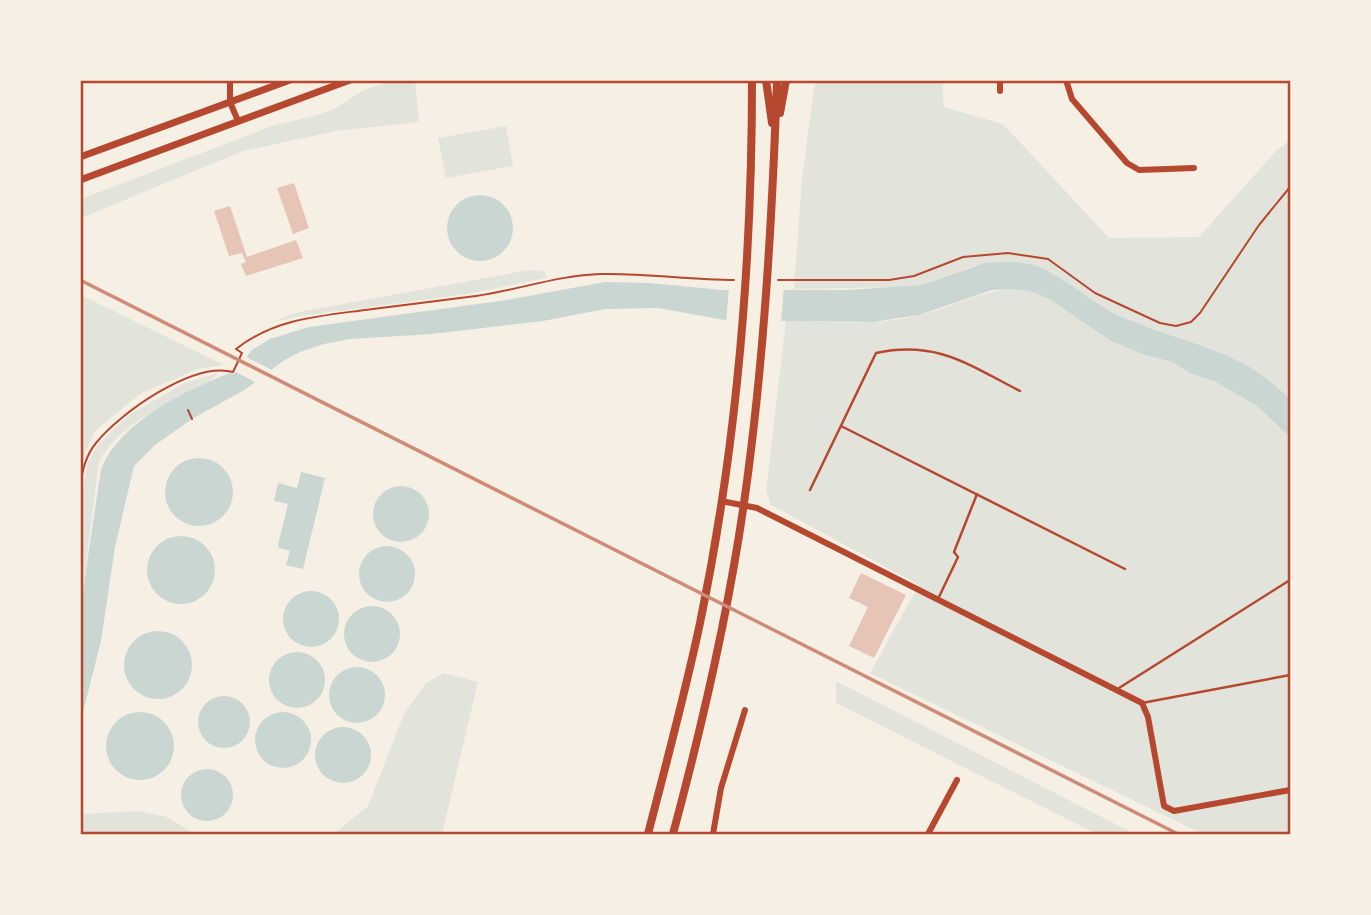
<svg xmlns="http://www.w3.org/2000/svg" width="1371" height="915" font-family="Ubuntu,sans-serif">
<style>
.green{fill:#e2e4dc}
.water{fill:#c9d6d2}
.pier{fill:#f6efe4}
.building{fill:#e6c5b7}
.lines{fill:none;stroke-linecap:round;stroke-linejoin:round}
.path{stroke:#b5482f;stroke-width:2}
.service{stroke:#b5482f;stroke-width:2.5}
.minor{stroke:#b5482f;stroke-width:6}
.tertiary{stroke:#b5482f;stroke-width:7}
.secondary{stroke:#b5482f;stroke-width:8}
.rail{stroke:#cf8b77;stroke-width:3.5}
.neatline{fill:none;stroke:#b5482f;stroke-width:2.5}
</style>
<rect width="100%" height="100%" fill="#f6efe4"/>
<path class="green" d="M393,80L415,81L419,122L336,131L243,151L81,218V199L275,125L314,116L336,108L362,91Z
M815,81H942L944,107L1003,124L1109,238L1199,237L1276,151L1290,140V400L1236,360L1137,324L1098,306L1063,280L1038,267L974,266L922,285L910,287L794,289L802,179Z
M506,126L513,166L446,178L438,138Z
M529,270L545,271L546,278L468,294L301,316L269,323L299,312Z
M1010,289L1029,291L1049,299L1111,341L1142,354L1172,362L1192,374L1216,382L1257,406L1290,437V834H1203L870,673L919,585L771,505L766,491L786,320C829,322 874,326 916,316C948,309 977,292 1010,289Z
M81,295L224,365L198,369L140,394L95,431L81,463L80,387L83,377L80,376Z
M218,373C211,383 200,384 190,390C156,410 119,426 99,461L81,604L80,527L85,476L88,462L97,446L129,415L184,383Z
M444,673L478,682L442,834H334L368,806L403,716L426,683Z
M836,681L1135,834H1097L836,703Z
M138,811L167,817L195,834H81V814Z"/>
<path class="water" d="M447 228a33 33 0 1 1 66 0a33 33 0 1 1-66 0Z
M985,263C1002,262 1023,261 1039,267C1067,279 1090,301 1117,315C1156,333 1199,342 1238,361C1258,370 1275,385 1290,399V437L1257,406L1216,382L1192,374L1172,362L1142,354L1111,341L1049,299L1029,291L1010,289L992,290L919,315L873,322L725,320L658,308L605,309L543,321L432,334L350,339L324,344L300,352L283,361L246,389L192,419L155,445L134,466L115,547L101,641L81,720V604L101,469C120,422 185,390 230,373L234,374L252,350L270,339L309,327L507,300L605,282L649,283L723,290H848L922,285Z
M165 492a34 34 0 1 1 68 0a34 34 0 1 1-68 0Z
M301,472L325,478L303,569L286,565L290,551L279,548L278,545L288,504L274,501L278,483L297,488Z
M373 514a28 28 0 1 1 56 0a28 28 0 1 1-56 0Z
M147 570a34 34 0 1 1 68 0a34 34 0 1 1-68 0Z
M359 574a28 28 0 1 1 56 0a28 28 0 1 1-56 0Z
M283 619a28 28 0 1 1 56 0a28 28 0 1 1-56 0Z
M344 634a28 28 0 1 1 56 0a28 28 0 1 1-56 0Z
M124 665a34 34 0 1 1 68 0a34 34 0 1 1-68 0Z
M269 680a28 28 0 1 1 56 0a28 28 0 1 1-56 0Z
M329 695a28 28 0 1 1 56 0a28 28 0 1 1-56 0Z
M198 722a26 26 0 1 1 52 0a26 26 0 1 1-52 0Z
M106 746a34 34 0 1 1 68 0a34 34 0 1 1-68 0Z
M255 740a28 28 0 1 1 56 0a28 28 0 1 1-56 0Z
M315 755a28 28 0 1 1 56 0a28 28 0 1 1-56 0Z
M181 795a26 26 0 1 1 52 0a26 26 0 1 1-52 0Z"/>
<path class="pier" d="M784,286L781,323L726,324L729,287Z
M242,355L274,371V373L259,384L232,370Z"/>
<path class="building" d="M294,183L309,228L293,234L277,188Z
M230,206L247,257L296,240L303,258L246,276L241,264L246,262L242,253L229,256L214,211Z
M861,573L906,595L874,658L849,646L868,607L849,598Z"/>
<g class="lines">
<path class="path" d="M778,280H889L914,276L963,257L1008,253L1048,259L1095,293L1160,323L1176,326L1191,322L1200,313L1259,225L1290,187
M188,410L192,419
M80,484C83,469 86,455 96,443C120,413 193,361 233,372L242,353L236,349C274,319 319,316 365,310C402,305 439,301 476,296C518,290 559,275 601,274C646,273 690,280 734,280"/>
<path class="service" d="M841,426L1125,569
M810,490L876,353C937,340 969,365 1020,391
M938,599L958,557L954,552L977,494
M1119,688L1290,580
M1142,703L1290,675"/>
<path class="minor" d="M230,80V102L238,121
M1000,80V91
M1066,80L1072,99L1127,163L1139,170L1194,168
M1231,80H1266
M721,501L757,508L1142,703L1148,717L1164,806L1174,811L1290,790
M713,834L721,788L745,710
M928,834L957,780"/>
<path class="tertiary" d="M80,157L290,80
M80,180L350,80"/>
<path class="secondary" d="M766,80L772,123
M780,113L786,80
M648,834C666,764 685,694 700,623C737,445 752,262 752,80
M673,834C702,726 728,615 744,503C764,363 772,222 777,80"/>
<path class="rail" d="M80,280L1178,834"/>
</g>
<rect width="1371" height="915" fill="none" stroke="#f6efe4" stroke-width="164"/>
<rect x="82" y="82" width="1207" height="751" class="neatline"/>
</svg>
